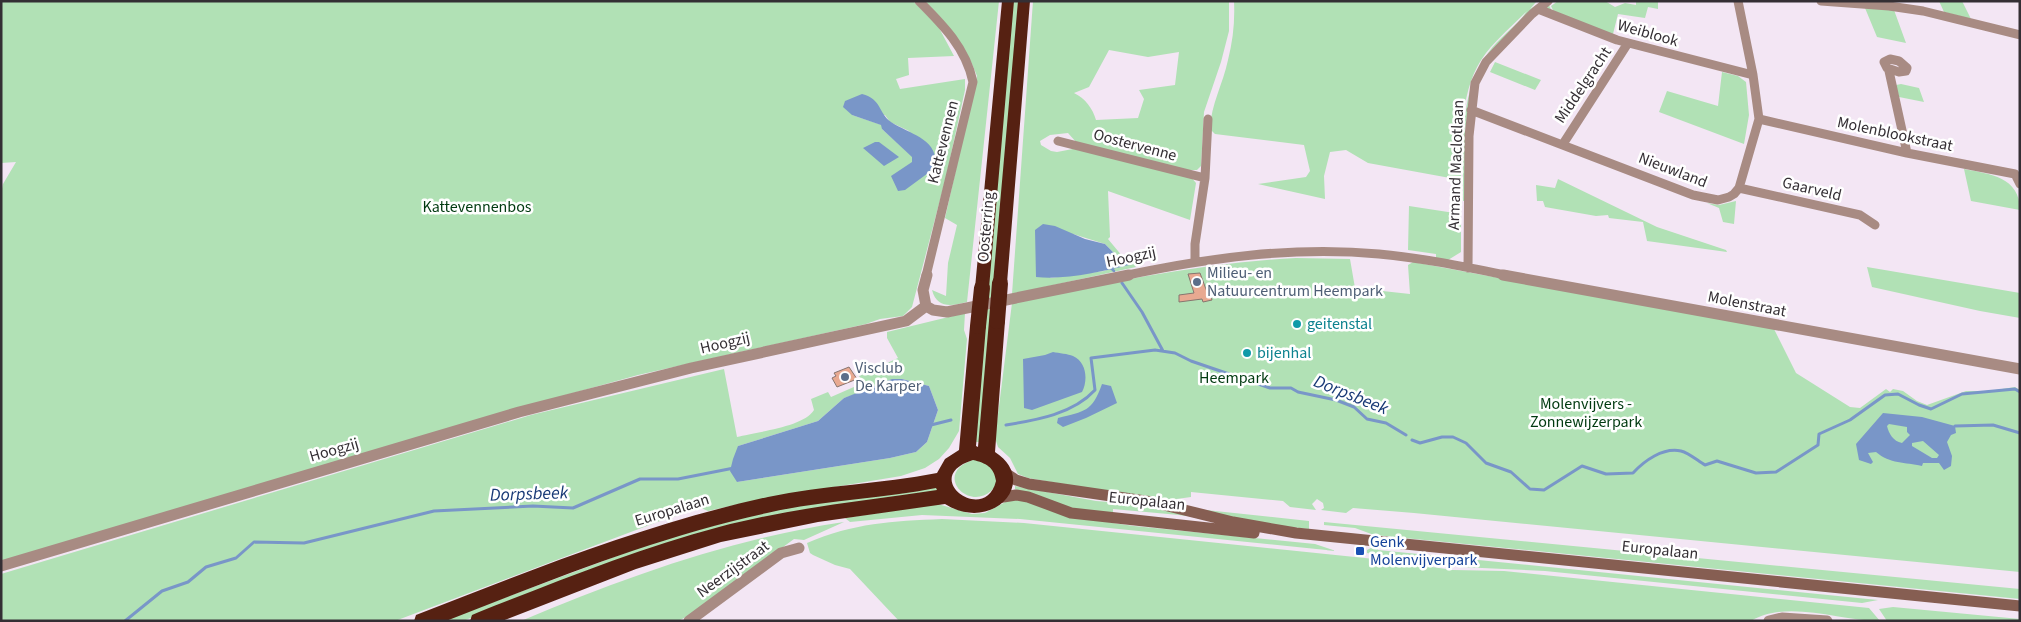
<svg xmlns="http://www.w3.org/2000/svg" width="2021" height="622" font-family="'Source Sans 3',sans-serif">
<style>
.green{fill:#b1e1b5;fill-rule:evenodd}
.water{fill:#7996c8;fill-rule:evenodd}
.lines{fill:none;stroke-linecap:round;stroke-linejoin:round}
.stream-far1{stroke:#7996c8;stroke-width:2.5}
.stream{stroke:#7996c8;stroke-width:3}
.building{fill:#e8a991;stroke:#87756f}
.street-far1{stroke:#a88b83;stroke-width:9}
.street{stroke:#a88b83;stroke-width:11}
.secondary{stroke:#865e52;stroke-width:11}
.highway{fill:#562112;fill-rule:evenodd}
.highway-bridge{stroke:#562112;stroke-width:16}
.service-dot{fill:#5c6f8a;stroke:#fff;stroke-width:2}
.culture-dot{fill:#0f9aa8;stroke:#fff;stroke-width:2}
.transit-dot{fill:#1a4fb4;stroke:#fff;stroke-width:2}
.labels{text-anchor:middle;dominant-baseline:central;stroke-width:5;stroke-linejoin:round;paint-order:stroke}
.street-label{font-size:16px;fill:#342f34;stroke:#fff}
.park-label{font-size:16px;fill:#013a10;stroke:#fff}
.service-label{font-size:16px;fill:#4e5e75;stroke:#fff;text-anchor:start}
.culture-label{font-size:16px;fill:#0d838f;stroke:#fff;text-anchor:start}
.transit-label{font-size:16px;fill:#164399;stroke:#fff;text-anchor:start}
.water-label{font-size:18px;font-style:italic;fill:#183976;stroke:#fff}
</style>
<rect width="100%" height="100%" fill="#f3e6f4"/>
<path class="green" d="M1,1H913L938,26L954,56L908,58L909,75L896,79L900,89L965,79V90L946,177L912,307L903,316L880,319L866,324L638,375L523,407L1,562V193L3,184L16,162L1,163ZM852,115H885L890,122L909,131L935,168L912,162L913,157L882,129V125Z
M925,1H999L967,302C952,306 937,309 932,290L946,296L948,263L957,225L945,218L977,76C966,46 947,24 925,1Z
M1013,1H1019L982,442H975Z
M1033,1H1229V31L1221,62L1204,112L1201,166L1197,170H1187L1076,142L1068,133L1050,135L1040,141L1041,145L1051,151L1057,152L1078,148L1191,177L1196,183L1190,220L1108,191L1110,237L1108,239L1123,257L1132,261L1136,267L1012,294ZM1109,50L1148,57L1179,52L1175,85L1139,90L1144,99L1138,118L1096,120C1093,109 1085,98 1074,93L1089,87ZM1073,234L1105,244L1118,257L1128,262L1104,271L1050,278Z
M1234,1H1537L1530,9L1542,1L1490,52L1468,109L1465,130V201H1463C1464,151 1457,95 1488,53C1499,37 1517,26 1527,11C1514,24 1498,38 1486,53C1459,88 1462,138 1461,180L1368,163L1346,150L1330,152L1324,176L1325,199L1258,184L1306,177L1310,171L1304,145L1215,134L1210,129C1211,104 1223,84 1228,60C1233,40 1235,22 1234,1Z
M1552,1H1555L1549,5L1553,14L1565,18L1554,12L1551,6L1558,1H1605L1615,7L1625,3L1636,5V1H1658V9L1648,7L1645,18L1618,14L1613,34L1572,21L1627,40L1599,32L1551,13L1545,7Z
M1939,1H1962L1971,19L1944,12Z
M1865,8L1894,10L1906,43L1877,37Z
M1495,62L1541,80L1535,90L1490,72Z
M1722,72L1738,76L1746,82L1749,115L1744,144L1659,112L1667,91L1718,106Z
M1901,84L1919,88L1924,102L1899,97L1896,85Z
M1964,169C1990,174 2020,177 2020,210L1971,201Z
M1558,179L1657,227L1726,250L1727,252L1647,241L1643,222L1609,218L1608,215L1596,216L1545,207L1543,201H1537L1536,185L1555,188Z
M1736,201L1734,224L1723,222L1719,208L1707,203L1719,205Z
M1409,206L1461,214V252L1448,260L1436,258V254L1408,250Z
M1296,258L1350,259L1355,288L1410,294L1408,265L1413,262L1774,329L1796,373L1850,407L1860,408L1886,389L1890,392L1893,389L1903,391L1917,401L1927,405L1966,391H1989L2015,387L2020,390V572L1414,513L1353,508L1346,513L1321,510L1324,508L1323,503L1317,499L1312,504L1316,510L1290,507L1283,501L1191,492V497L1162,501L1028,478L1018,474L1010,458L998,447L995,438L1012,303C1106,283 1200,263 1296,258Z
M1867,267L2020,293V318L1980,311L1872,287Z
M965,313L964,330L967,339L959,431L949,448L939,459L925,468L901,476L762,499L708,511L701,508L660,521L395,621H1V574L531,415L724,369L737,437C756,432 804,427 814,410L811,399L828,392L831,397L863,383L859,376L898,358L887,338V332ZM902,379L929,386L938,410L927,442L916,452L890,458L737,482L738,446L818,421L844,398Z
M976,459L992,466C993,470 997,476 997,481C997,484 993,489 991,491C967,512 931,471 976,459Z
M936,485L938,493L819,510L528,595L463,621H442L657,541L767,511Z
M1015,486L1096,501L1147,505L1190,516L1113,509V514L1075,509L1015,489Z
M1018,499L1113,523L1134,526L1315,544L1336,551L1020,519L922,515L850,522L845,518L938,504L972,514L985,513L1009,500Z
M1187,508L1309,521V529L1253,523Z
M942,519L1024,523L1384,560L1453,570L1504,571L1869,608L1880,621C1840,621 1787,599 1751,621H899L850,569L835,565L813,555L810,553L807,543C854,523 892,521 942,519Z
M844,522L804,540L794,539L692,614L678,621H521C626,577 730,539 844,522Z
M1324,522L2020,589V599L1374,535L1355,528L1324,525Z
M1375,546L1377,547L1378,550L1878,600L1862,603L1545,571L1460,567L1367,553V550Z
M1893,607L2020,619V621H1887L1879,609Z"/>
<path class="water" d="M862,94C882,99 878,113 891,122C911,135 940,139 935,168L905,190L898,191L891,176L912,162V157L882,129L881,125L852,115L843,107L845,101Z
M875,142H879L899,157L884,166L863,148Z
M1043,224L1055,226L1085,239L1105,244L1118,257L1128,262L1129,265C1100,272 1066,280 1036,277L1035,230Z
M1053,352C1059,353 1068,354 1073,356C1087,362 1088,381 1082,392L1032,410L1024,408L1023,359L1045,355Z
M892,379H902L929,386L938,410L927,442L916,452L890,458L737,482L730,471L733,459L738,446L818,421L844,398Z
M1102,384L1111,386L1117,403L1086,418L1063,427L1057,423L1058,418C1085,411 1092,412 1102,384Z
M1883,413L1922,417L1955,426L1956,433L1951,435L1947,442L1952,456L1951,466L1944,470L1939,463H1923L1922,466C1905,462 1890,464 1876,452L1868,453L1873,462L1871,464L1859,460L1856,444ZM1889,424L1907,427V432L1910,435L1902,443C1893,441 1889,434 1887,426ZM1923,441L1939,455L1937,458H1932L1912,446V443Z"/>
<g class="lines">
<path class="stream-far1" d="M1111,268L1114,271"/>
<path class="stream" d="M1122,283L1142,312L1163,351
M931,425L951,420
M1006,425C1037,420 1073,414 1095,390L1091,358L1155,350L1175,353L1191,361L1270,388H1291L1298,392L1336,400L1354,407L1367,419L1386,423L1406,435
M1955,426L1993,425L2020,433
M1412,440L1420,443L1442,437H1453L1466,443L1486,463L1511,472L1530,489L1544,490L1582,466L1606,474L1633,473C1644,461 1663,447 1681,451C1689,453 1698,461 1705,465L1717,461L1756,473L1776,472L1818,445L1819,434L1850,420L1885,395L1898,394L1919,405L1931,409L1962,394L2015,389L2020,392
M125,621L162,591L188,582L206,567L236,558L254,542L304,543L434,511L533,506L573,508L640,479H678L734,468"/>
</g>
<path class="building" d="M1200,273L1207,292H1210L1212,300L1203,302L1202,299L1179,302V295L1194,293L1188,274Z
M849,367L857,379L837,387L832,378L836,376L834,373Z"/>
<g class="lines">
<path class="street-far1" d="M919,1C943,25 966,48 973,82L926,276
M1821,1L1889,6L1923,11L2020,35
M1538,9L1617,40L1753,75
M1890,59L1899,61L1907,68L1906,71L1899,72L1887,68L1884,62Z
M1891,70L1889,71L1907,153
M1471,110L1693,195L1718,200L1729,197L1734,194L1739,188L1759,119L1753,75L1738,1
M1759,119L1907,153L2015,174L2020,184
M1058,141L1205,178
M1563,144L1628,43
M1739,188L1860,215L1875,225
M1195,261V244L1205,178L1208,119
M1468,268L1469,136L1475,83L1486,62L1532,14L1548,1
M1123,276C1207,258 1293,246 1379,254C1423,258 1466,267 1510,276"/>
<path class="street" d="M1503,275L2020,369
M926,306L923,290L927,275
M926,306L933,310L947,312L1129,275
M1,566L519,412L691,368L906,321L926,306
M689,621L781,553L799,548
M1769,621L1782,618L1827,621"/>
<path class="secondary" d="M1004,472L1016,480L1029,484L1152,502L1233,522L1296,533L2020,606
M997,498L1016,495L1028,497L1071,513L1254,533"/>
<path class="highway" d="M1002,1H1014L989,288L987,292L982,294L977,292L975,288Z
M1018,1H1030L1007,283L1005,287L1000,289L995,287L993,283Z
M997,315L1002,317L1005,321L995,452C1040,481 993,534 945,504L818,522L721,542L636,569L502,621H470L472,615L479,612C558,581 637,549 719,527C790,508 864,501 937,490L936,488C880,499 823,500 767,513C656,537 551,580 446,621H414L416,615C531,570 648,523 768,497C824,485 881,484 937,473L945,459L959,450L970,326L973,322L978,320L983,322L986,326L976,446L978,447L989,321L992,317ZM973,460C986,463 994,467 996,481C985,526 918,477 973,460Z"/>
<path class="highway-bridge" d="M997,321L1000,283
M978,326L982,288"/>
</g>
<g class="service-dot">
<circle cx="1197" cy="282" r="5"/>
<circle cx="845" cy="377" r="5"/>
</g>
<g class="culture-dot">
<circle cx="1297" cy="324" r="5"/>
<circle cx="1247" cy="353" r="5"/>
</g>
<rect class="transit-dot" x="1355" y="546" width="10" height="10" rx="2.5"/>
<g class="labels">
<g class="street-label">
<text transform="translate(1648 33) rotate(16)">Weiblook</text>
<text transform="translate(1583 85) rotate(-56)">Middelgracht</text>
<text transform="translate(1895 134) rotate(12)">Molenblookstraat</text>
<text transform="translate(943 142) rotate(-76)">Kattevennen</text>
<text transform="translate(1135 145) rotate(15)">Oostervenne</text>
<text transform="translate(1456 165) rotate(-88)">Armand Maclotlaan</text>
<text transform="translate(1673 170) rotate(21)">Nieuwland</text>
<text transform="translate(1812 189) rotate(13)">Gaarveld</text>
<text transform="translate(986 227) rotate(-85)">Oosterring</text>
<text transform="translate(1131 257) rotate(-12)">Hoogzij</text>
<text transform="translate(1747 304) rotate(11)">Molenstraat</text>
<text transform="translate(725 343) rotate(-13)">Hoogzij</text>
<text transform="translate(334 450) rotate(-16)">Hoogzij</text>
<text transform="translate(1147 501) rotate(6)">Europalaan</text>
<text transform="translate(672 510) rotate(-17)">Europalaan</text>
<text transform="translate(1660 550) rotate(6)">Europalaan</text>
<text transform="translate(733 569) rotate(-36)">Neerzijstraat</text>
</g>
<g class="park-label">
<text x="477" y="207">Kattevennenbos</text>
<text x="1234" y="378">Heempark</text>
<text x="1586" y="404">Molenvijvers -<tspan x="1586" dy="18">Zonnewijzerpark</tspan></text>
</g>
<g class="service-label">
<text x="1207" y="273">Milieu- en<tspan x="1207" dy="18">Natuurcentrum Heempark</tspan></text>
<text x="855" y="368">Visclub<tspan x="855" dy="18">De Karper</tspan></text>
</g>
<g class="culture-label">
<text x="1307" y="324">geitenstal</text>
<text x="1257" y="353">bijenhal</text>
</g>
<g class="transit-label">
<text x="1370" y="542">Genk<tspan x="1370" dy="18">Molenvijverpark</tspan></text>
</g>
<g class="water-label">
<text transform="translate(1351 395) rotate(22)">Dorpsbeek</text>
<text transform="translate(529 494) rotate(-2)">Dorpsbeek</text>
</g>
</g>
<rect width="2021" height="622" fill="none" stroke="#342f34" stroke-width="5"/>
</svg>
